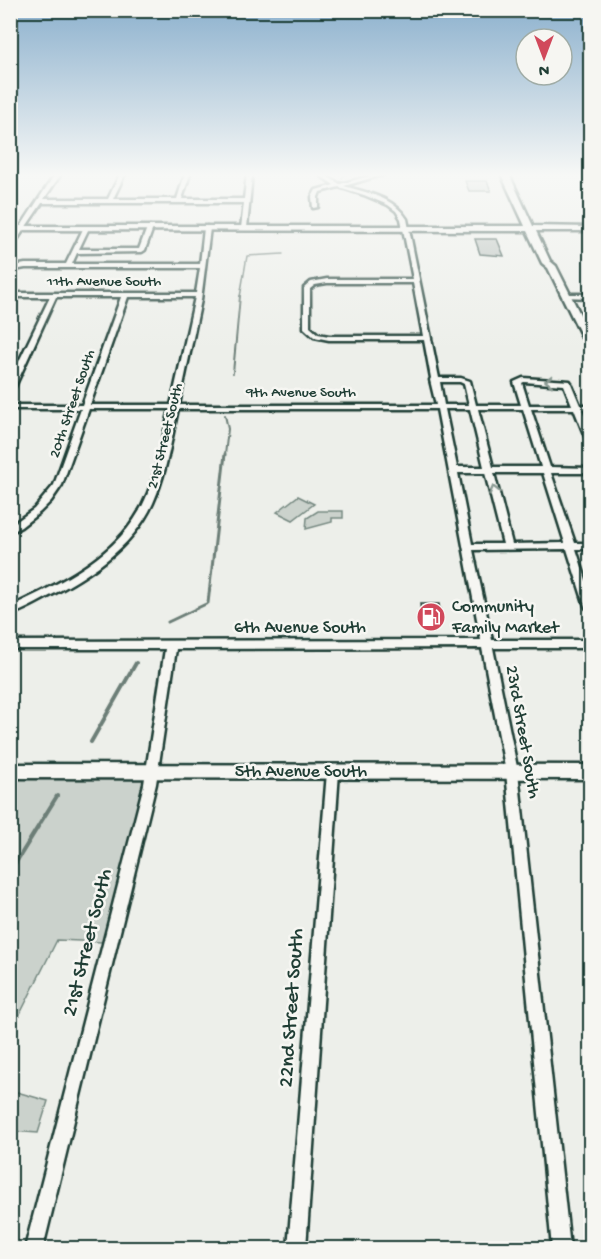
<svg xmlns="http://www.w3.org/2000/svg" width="601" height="1259" font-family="'Gochi Hand',sans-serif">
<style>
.green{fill:#cbd2cc;stroke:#758880;stroke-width:1.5}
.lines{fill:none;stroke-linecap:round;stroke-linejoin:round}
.stream-far3{stroke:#6c7e77;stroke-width:1.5}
.stream-far2{stroke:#6c7e77;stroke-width:2}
.stream-far1{stroke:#6c7e77;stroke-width:3}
.stream{stroke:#6c7e77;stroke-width:4}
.building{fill:#b4bdb8;stroke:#1f3d34;stroke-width:1.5}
.street-casing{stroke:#1f3d34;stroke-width:5}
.secondary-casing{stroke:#1f3d34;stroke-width:5}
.street{fill:#f6f6f2;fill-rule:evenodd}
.secondary{fill:#f6f6f2;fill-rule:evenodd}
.oneway{stroke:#8a9a93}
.labels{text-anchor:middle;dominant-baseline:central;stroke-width:5;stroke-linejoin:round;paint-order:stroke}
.far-street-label{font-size:15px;fill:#1f3d34;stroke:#f6f6f2}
.poi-label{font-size:18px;fill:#1f3d34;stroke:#f6f6f2;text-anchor:start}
.street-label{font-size:18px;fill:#1f3d34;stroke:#f6f6f2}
.near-street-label{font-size:21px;fill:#1f3d34;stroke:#f6f6f2}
</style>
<rect width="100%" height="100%" fill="#edefea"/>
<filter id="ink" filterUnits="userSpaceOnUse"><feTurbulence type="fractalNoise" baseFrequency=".0167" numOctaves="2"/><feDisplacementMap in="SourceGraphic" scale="12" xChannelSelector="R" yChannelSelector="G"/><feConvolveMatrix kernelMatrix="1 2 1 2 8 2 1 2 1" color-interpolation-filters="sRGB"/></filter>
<g filter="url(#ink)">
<path class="green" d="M298,496L314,504L293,520L277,512Z
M318,511H343V518H332V522L306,529L307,518Z
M145,777L103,942L57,940L11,1032V778Z
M10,1090L48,1101L38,1133L11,1131Z"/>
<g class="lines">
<path class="stream-far3" d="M342,178L345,174
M240,297L247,256L283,254"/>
<path class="stream-far2" d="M233,373L240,296
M225,455L228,429L225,415"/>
<path class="stream-far1" d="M168,622L208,603L225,454"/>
<path class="stream" d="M91,742L136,663
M10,872L57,796"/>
</g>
<path class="building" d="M465,181H487L491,191H469Z
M475,239H497L504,256L480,254Z
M420,604H439L442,622H422Z"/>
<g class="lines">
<g class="street-casing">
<path id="street" d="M55,174H61L44,199H108L120,174H125L113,199H177L185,174H190L182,199H244L247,174H252L247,228L244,230L241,228L244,203H42L10,250V243Z
M318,174H323L340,184L377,174H385L344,186C368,193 393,197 407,219L439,378H461L470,381L476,405H521L514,382L523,378L570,381L580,405H590V409H582L590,430V441L586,439L574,409H531L550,467L590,468V473H551L575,543H590V549H576L590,592V609L586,608L585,606L567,549L473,550L492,640H590V648H493L518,772L570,1248H552L506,772L482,648L176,649L156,784L43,1248H25L144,784L165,649H10V641L481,640L437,409H178C171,441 166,474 153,503C132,549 87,577 44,599C33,605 22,611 10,615V607C64,581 125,553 148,493C158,467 163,437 170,409H89L62,485L51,501L40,512L21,527L10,533V526L34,509L54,485L81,409H10V405H82L121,297H56L14,389L10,391V380L50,297H10V293H196L200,268H25L10,271V267L25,264H66L84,227L89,228L79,249H139L147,228L150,226L153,228L145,250L142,252L77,253L72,264H200L204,228L207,226L210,228L201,300L179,405H436L430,380L431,378L424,340H329L314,337L304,328V288L311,282L327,279H413L401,219L396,211L388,205L364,195L339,187L320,192L318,197V207L313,208L312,197L316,190L334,185ZM327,283H413L423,336H329L318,334L310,327V289L315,285ZM128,297H195L171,405H90ZM440,382H460L464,384L469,405H444ZM524,382L564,385L572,405H529L522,383ZM445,409H470L484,467H457ZM478,409H523L541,467H493ZM458,473H485L503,544H472ZM494,473H543L565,543L512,544Z
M585,174H590V182L587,181Z
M565,294H590V298L563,297L562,296Z
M333,767L337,768L339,772L306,1248H288L327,772L329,768Z"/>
</g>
<g class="secondary-casing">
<path id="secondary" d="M501,174H509L533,226L590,227V231H536L550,261L556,266L590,334V346L585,343L548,268L542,263L527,231L10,230V226H525Z
M10,764L590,765V779L10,778Z"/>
</g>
<use href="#street" class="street"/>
<use href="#secondary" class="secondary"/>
</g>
<defs><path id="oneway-chevron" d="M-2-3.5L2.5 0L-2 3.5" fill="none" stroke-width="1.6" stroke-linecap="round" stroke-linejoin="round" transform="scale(1.5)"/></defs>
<g class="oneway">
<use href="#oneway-chevron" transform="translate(549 381) rotate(-179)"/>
<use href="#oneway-chevron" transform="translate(494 490) rotate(-104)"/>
</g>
</g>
<linearGradient id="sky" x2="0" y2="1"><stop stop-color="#8bb0cd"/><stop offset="0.5" stop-color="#f7f8f6"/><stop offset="1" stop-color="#f7f8f6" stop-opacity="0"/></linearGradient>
<rect width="601" height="350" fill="url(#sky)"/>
<defs>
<g id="fuel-disc" transform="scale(1.5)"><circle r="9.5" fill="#d1495b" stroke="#f6f6f2"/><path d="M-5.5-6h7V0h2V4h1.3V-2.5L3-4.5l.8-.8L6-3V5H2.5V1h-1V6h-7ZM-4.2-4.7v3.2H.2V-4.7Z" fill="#fff"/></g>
</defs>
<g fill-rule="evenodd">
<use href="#fuel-disc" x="431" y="617"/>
</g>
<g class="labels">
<g class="far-street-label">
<text x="104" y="282">11th Avenue South</text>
<text x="301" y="393">9th Avenue South</text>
<text transform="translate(73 404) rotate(-71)">20th Street South</text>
<text transform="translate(166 436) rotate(-76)">21st Street South</text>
</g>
<g class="poi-label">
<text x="452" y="607">Community<tspan x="452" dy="21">Family Market</tspan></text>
</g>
<g class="street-label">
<text x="300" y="628">6th Avenue South</text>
<text transform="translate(522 732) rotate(80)">23rd Street South</text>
<text x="301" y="772">5th Avenue South</text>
</g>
<g class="near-street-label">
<text transform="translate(89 943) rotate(-76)">21st Street South</text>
<text transform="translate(293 1008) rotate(-86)">22nd Street South</text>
</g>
</g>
<rect width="601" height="1259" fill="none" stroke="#f6f6f2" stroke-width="36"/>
<rect x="18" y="18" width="565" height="1223" fill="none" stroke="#1f3d34" stroke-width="2" filter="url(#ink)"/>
<g transform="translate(544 57) rotate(180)"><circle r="28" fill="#f6f6f2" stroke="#a0aca6" stroke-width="1.5"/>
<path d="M0-4.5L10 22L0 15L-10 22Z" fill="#d1495b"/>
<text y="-9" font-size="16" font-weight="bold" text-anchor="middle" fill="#1f3d34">N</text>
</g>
</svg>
